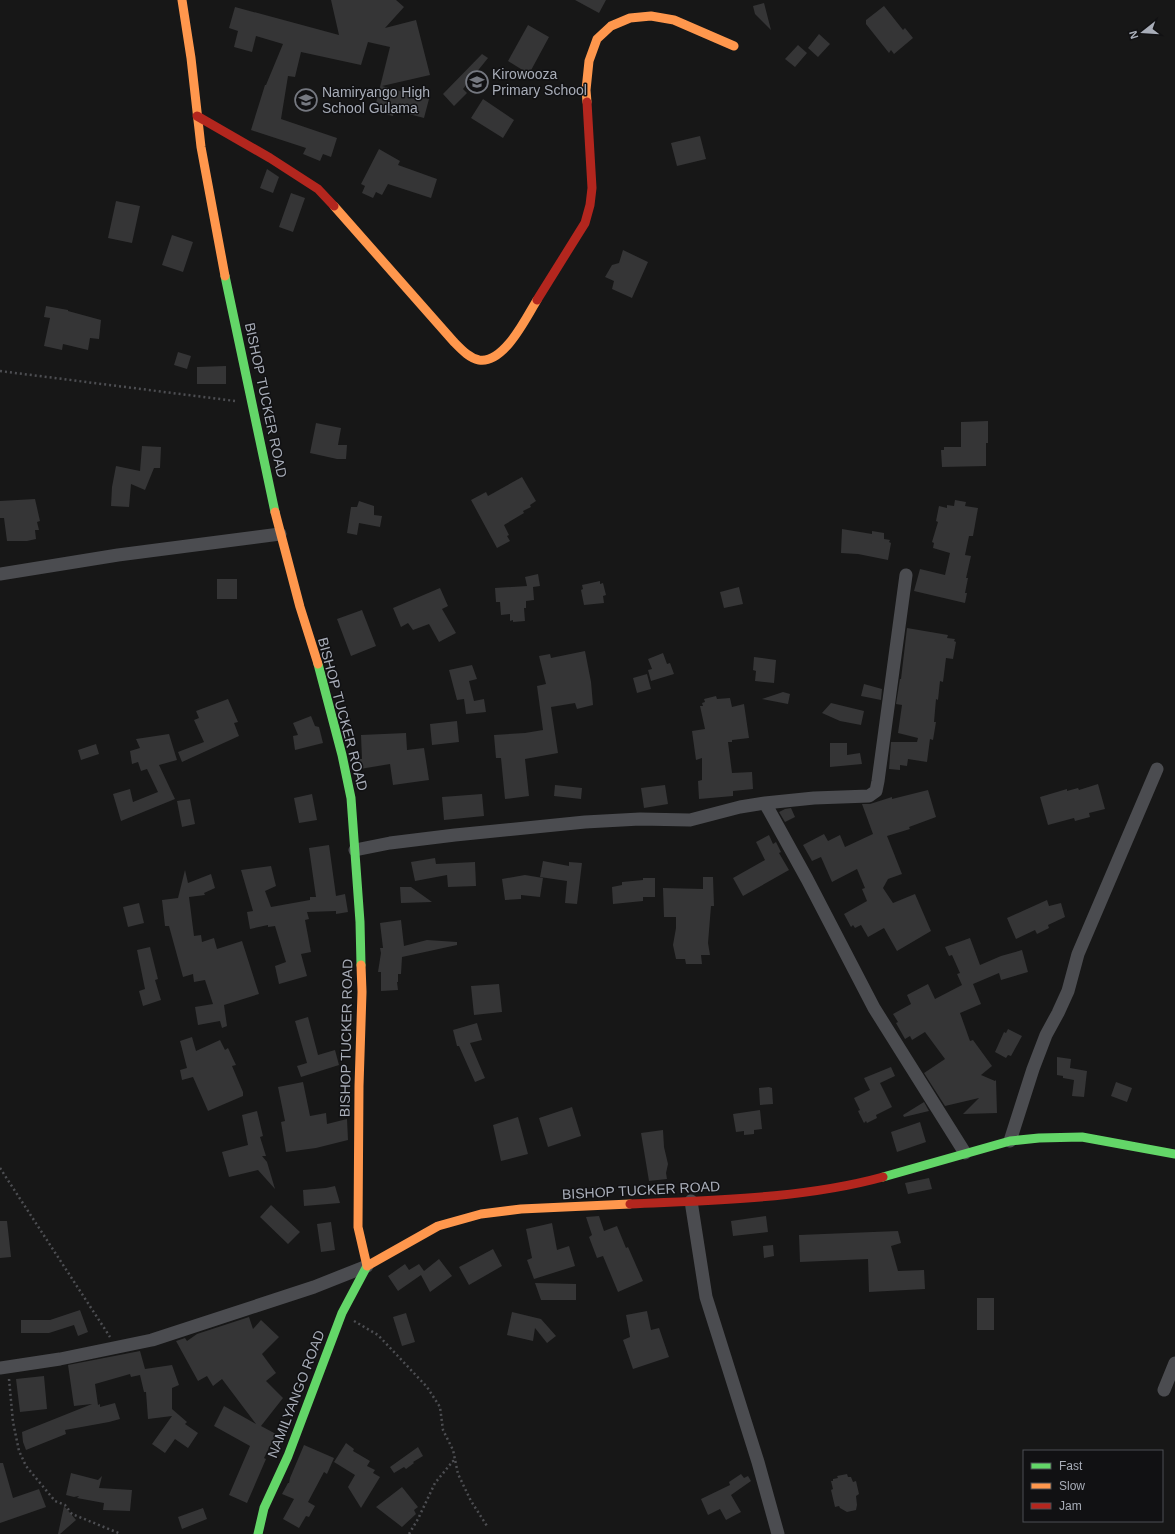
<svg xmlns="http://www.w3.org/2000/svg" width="1175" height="1534" font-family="Arial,sans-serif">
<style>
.building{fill:#353536}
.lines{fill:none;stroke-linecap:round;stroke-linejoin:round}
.path{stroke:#4d4e52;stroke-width:2.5;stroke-dasharray:2 3;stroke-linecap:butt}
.street{stroke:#4b4c50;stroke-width:13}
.fast{stroke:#63d668;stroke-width:9}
.slow{stroke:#ff974d;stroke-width:9}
.jam{stroke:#b3261e;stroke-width:9}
.labels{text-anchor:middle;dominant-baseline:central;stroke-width:3;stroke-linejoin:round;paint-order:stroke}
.poi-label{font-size:14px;fill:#a8adb8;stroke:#111113;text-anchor:start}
.street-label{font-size:14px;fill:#a8adb8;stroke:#111113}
</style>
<rect width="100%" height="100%" fill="#171717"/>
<path class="building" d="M331,0H396L404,7L385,28L416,20L430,75L382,86L429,99L424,118L394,110L393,116L374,111L390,47L368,42L361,65L301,52L295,77L288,76L281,119L337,138L331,157L323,154L320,161L303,154L306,148L251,130L265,85H266L283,44L256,36L252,52L234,47L238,31L229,28L235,7L339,35Z
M575,0H606L599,13Z
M764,3L771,30L755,14L753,6Z
M884,6L903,30L905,28L913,38L894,54L891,50L889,53L866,24V20Z
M528,25L549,37L529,74L508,61Z
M819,34L830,44L818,57L808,48Z
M798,45L807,53L795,67L785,59Z
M482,54L488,58L463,89L467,93L454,106L443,94Z
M483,99L514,120L503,138L471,118Z
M700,136L706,159L677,166L671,143Z
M379,149L400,161L398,165L437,179L431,198L388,184L382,195L376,192L373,198L362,193L365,186L361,184Z
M267,169L279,177L273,193L260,188Z
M291,193L305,198L293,232L279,227Z
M116,201L140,206L132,243L108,238Z
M172,235L193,242L183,272L162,265Z
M623,250L648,262L632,298L612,289L614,281L605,277L612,265L619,263Z
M46,306L68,310V311L101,320L99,339L90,338L88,350L63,344L62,350L44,346L50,318L44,317Z
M178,352L191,356L187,369L174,365Z
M226,366V384H197V367Z
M988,421V443H986V466L942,467L941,450H944V447H961V422Z
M316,423L341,428L338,445H347L346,459H337L310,453Z
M142,446L161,447L160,468H154L145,490L131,484L129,507L111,506L112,487L116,466L140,471Z
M522,477L536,501L530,505L531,507L523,511L524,513L504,525L509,535L507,536L510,541L497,548L471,500L486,492L488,496Z
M35,499L40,521L37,522L39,530H35L36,539L27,541H7L4,518H0V501Z
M955,500L966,502L965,506L978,508L973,536H969L965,555L971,556L966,578H968L965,593H967L965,603L914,591L920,569L945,575L950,553L933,548L934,543L932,542L938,522L936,521L939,506L947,508V505L954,506Z
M359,501L374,506V515L382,516L380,527L359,523L357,535L347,533L351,507H357Z
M842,529L872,534V531L884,533V539L890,540L889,542L891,543L888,560L858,554L841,553Z
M538,574L540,586L533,587L534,600L526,601V608H524L525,621L513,622V620L510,621V614L501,615L500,602H496L495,588L527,586L525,577Z
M217,579H237V599H217Z
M600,581V584L603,583L606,595L603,596L604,603L584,605L581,590L583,589L582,585Z
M739,587L743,604L724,608L720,592Z
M440,588L448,606L442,609L456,633L439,642L429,624L413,630L408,623L401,627L393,608Z
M362,610L376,646L351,656L337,619Z
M907,628L948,635L947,638L955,639L954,641L956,642L953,659L946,658L943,682L940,681L938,700L936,699L934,722H936L933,740L930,739L927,762L908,759L907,766L900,765V770L889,769L891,742H917L918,738L898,733L902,705L896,704L900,679H901Z
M585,651L591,682L593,705L577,709L575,703L551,707L558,753L525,759L529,796L505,799L501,758H496L494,735L525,733L543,730L537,686L546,684L539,656L550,654L551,658Z
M663,653L667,664L670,663L674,674L651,681L648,670L652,669L648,659Z
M754,657L776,660L774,683L755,681L756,671L753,670Z
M472,665L477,679L469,681L474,701L484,699L486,712L466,714L464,699L457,700L449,670Z
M647,674L651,689L637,693L633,678Z
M864,684L882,689L881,700L861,696Z
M783,692L790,694L788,704L762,699Z
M716,696L717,699L730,698L732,707L744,704L749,738L732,740V742H728L732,773L752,772L753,789L733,791V796L699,799L698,781L702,780V758L696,760L692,731L705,729L700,706H703L702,703L705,702L704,699Z
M228,699L238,722L234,723L239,736L182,762L178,752L204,742L194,720L199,718L196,711Z
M831,703L864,711L861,725L840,721L822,713Z
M311,716L315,726L319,727L323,743L295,750L293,736L298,735L293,723Z
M457,721L459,742L432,745L430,724Z
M406,733L407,750L424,748L429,780L393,785L390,764L360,769L358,759H362L361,735Z
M169,734L177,760L159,765L175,799L121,821L113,794L130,789L133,802L158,792L147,769L141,771L138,762L132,764L130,751L140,748L136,739Z
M830,743H847V755L860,753L862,764L830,767Z
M96,744L99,754L81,760L78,750Z
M1098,784L1105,809L1089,813L1090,817L1075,821L1074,818L1048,825L1040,797L1067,789V791L1078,788L1079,790Z
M555,785L582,788L581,799L554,796Z
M665,785L668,804L644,808L641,788Z
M928,790L936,817L909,827L910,829L887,836L902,874L888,879L883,888L893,903L915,894L931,931L897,951L884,928L868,937L861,925L855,928L853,925L851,927L844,914L867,901L862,889L865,888L857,869L832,882L821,857L812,861L803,845L824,834L828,841L840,835L845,847L873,834L862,804H870L892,797V799Z
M312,794L317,820L299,823L294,798Z
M482,794L484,816L444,820L442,797Z
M190,799L195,824L182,827L177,801Z
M791,808L795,817L785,822L779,812L785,809Z
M769,835L773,844L776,842L781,852L779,853L789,870L743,896L733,878L765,860L756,842Z
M329,845L336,896L345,894L348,912L336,914V911L307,912L309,919L305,920L311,952L301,954L307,976L279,984L275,966L286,962L275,926L268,927V925L250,929L247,912L253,911L241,870L271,866L276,886L265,891L271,907L310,900V897H316L309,848Z
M435,858L436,864L475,862L476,886L448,887L447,875L415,881L411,862Z
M543,861L569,866V862L582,863L577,904L565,903L567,881L540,877Z
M185,870L188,883L211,874L215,888L204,893L205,895L189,897L194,936L201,935L202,942L214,938L217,949L242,941L259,994L224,1005L227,1026L222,1028L220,1021L198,1025L195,1007L213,1004L205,980L194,982L193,974L183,977L169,926H165L162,900L178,898Z
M525,875L543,878L540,897L521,895V899L505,900L502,879Z
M703,877H713L714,906H711L708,943L710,955H701L702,964H686L685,959H676L673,945L676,928V917H664L663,888L703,889Z
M643,878H655V897H643V901L613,904L612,887L622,885V882L643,880Z
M400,887H411L432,902L401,903Z
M1047,900L1049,906L1061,903L1065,917L1048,925L1049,928L1037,934L1035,930L1016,939L1007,918Z
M139,903L144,923L128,927L123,907Z
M401,920L404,946L427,940L457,942V945L402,957L401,974H398V982H397L398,990L381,991V972H378L381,953L380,948H383L380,923Z
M970,938L980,965L1001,956L1022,950L1028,972L1001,980L999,973L973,984L981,1004L960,1013L970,1041L973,1040L992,1066L981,1075L995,1081L996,1080L997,1113L963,1114L979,1098L945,1106L924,1073L945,1059L925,1032L912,1040L910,1036L905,1039L896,1023L898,1022L893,1014L911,1004L907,995L928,984L935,999L962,985L957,974L960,973L952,955L949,956L945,947Z
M150,947L158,979L155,980L161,1000L143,1006L139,991L145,989L137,950Z
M499,984L502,1012L474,1015L471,986Z
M308,1017L318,1055L335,1050L339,1065L301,1077L297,1066L307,1063L295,1021Z
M477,1023L482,1040L470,1043L485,1078L475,1082L459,1046H457L453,1030Z
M1008,1029L1022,1036L1011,1056L1008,1055L1006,1058L995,1052L1004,1032L1006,1033Z
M192,1037L196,1051L220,1040L225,1050L228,1048L236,1065L232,1066L243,1092V1096L208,1111L193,1077L182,1080L180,1070L187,1068L180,1041Z
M1057,1057L1071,1059L1070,1068L1087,1071L1084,1097L1072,1096L1074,1080L1063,1078V1076L1057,1075Z
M891,1067L895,1076L880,1083L892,1107L876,1115L877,1118L867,1123L866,1121L864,1123L858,1111L860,1110L854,1098L870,1090L864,1078Z
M303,1082L310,1116L326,1113L327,1124L347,1119L348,1140L316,1148L286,1152L281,1122L285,1121L278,1087Z
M1116,1082L1132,1088L1127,1102L1111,1096Z
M769,1087L772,1088L773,1104L760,1105L759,1088Z
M924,1102L929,1111L904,1117L903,1115Z
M572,1107L581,1136L548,1147L539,1118Z
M760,1110L762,1129L754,1130V1134L744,1135V1131L736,1132L733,1114Z
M257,1111L263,1136L260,1137L266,1156H262L267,1162L275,1189L258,1170L229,1177L222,1152L248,1145L242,1115Z
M518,1117L528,1154L501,1161L493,1125Z
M920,1122L926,1142L897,1152L891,1132Z
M663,1130L664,1147L668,1164L666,1173L667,1179L649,1181L641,1133Z
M929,1178L932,1189L908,1194L905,1183Z
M335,1186L340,1203L304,1206L303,1190L326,1188Z
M271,1205L300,1232L288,1244L260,1217Z
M599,1216L604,1231L617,1226L626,1248L628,1247L643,1281L618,1292L603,1256L597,1258L589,1237L592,1235L586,1217Z
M766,1216L768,1232L733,1236L731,1221Z
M0,1221H7L11,1257L0,1258Z
M331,1222L335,1250L321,1252L317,1224Z
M552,1223L557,1250L569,1246L575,1266L534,1279L527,1260L532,1258L526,1229Z
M898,1231L901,1243L891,1246L898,1271L924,1270L925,1289L869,1292L868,1259L800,1262L799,1235Z
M773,1245L774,1256L764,1258L763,1246Z
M493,1249L502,1266L469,1285L459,1267Z
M439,1259L452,1276L430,1292L421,1275L398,1291L388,1276L405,1264L409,1270L419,1264L424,1271Z
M535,1283L576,1284V1300H541Z
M977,1298H994V1330H977Z
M80,1310L88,1332L78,1336L74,1325L49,1333H21V1320H50Z
M647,1311L651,1330L659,1328L669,1357L633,1369L623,1340L630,1337L626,1315Z
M512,1312L541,1319L556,1336L547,1343L535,1328L533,1341L507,1335Z
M406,1313L415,1342L402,1346L393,1317Z
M249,1317L253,1329L261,1320L279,1337L262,1354L276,1373L266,1381L283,1398L261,1426L276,1434L264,1458L266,1459L247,1503L229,1495L250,1446L214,1426L224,1406L256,1424L222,1379L213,1386L207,1376L198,1381L176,1341L185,1338L187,1341L197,1334Z
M140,1351L145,1369L172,1365L179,1385L172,1388V1409L187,1422L185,1424L198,1433L188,1448L175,1439L165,1453L152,1444L172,1416L148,1419L146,1392H144L140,1375L131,1377L130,1374L95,1384L98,1405L100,1404V1407L115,1403L120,1419L109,1422L65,1430L66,1434L26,1450L23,1442L22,1432L92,1404L74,1406L68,1365Z
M44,1376L47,1409L20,1412L16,1379Z
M346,1443L354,1449L353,1451L370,1461L367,1466L375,1470L373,1473L380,1477L361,1508L348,1487L355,1475L334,1462Z
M304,1445L334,1458L327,1474L324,1472L308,1502L315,1506L309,1517L306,1516L299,1528L283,1519L294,1499L282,1494L288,1483H289L290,1478Z
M418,1447L423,1456L413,1462L414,1463L406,1469L404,1467L394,1473L390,1467Z
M0,1463H3L13,1498L39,1489L46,1507L0,1523Z
M71,1473L98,1480L102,1476L99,1488L132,1490L130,1511L103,1510L104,1503L77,1498L79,1496L74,1497L66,1495Z
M741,1474L744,1478L748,1476L751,1481L731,1495L741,1512L726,1520L720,1509L708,1515L701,1499L730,1485L729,1482Z
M847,1474L848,1477H851L853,1482L856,1481L859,1494L856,1496L857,1505L856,1510L847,1512L840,1508L839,1506L835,1507L831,1490L833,1489L831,1481H833V1479L838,1478L837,1476Z
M402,1487L418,1507L414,1510L416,1514L402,1527L376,1507Z
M64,1506L76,1520L60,1534H58Z
M203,1508L207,1519L182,1529L178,1517Z"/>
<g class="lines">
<path class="path" d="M0,371L235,401
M0,1168L110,1337
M354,1321L378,1335L427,1387L440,1407L443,1430L453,1450L458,1474L471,1501L487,1526
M9,1379L13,1422L19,1451L26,1466L55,1501L65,1505L72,1514L121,1534
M409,1534L418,1519L435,1483L453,1461L454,1464"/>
<path class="street" d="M0,574L118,555L280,534
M765,803L807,879L874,1008L965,1153
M355,850L390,843L455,835L585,822L640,819L690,820L740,807L765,803L814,798L869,796L876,791L878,781L906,575
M1010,1141L1033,1069L1046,1035L1058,1013L1068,991L1078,954L1157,769
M691,1201L706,1297L758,1462L778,1534
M0,1368L60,1359L152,1340L314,1287L367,1266
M1164,1390L1175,1363"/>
<path class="fast" d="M225,276L275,512
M318,664L342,755L351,798L360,922L361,965
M883,1177L1010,1141L1039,1138L1082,1137L1175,1154
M258,1534L264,1508L288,1456L342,1313L367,1266"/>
<path class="slow" d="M182,0L191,58L201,147L225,276
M587,102L586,90L589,61L597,39L611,26L630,18L651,16L674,20L734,46
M334,206L454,342C461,349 469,358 479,360C504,364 526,318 537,300
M275,512L300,607L318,664
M361,965L362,992L359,1086L358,1227L367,1266
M367,1266L438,1226L481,1214L521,1209L630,1204"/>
<path class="jam" d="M197,116L270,158L318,189L334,206
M537,300L585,223L590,205L592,188L587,102
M630,1204C712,1200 803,1199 883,1177"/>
</g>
<defs>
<g id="school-ring" transform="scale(1.15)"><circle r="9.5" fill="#111113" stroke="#757880" stroke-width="1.5"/><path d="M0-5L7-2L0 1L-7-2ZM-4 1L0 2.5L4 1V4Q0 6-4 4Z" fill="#757880"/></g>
</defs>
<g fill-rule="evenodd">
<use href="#school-ring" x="477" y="82"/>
<use href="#school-ring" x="306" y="100"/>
</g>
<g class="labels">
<g class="poi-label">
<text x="492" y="74">Kirowooza<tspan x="492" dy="16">Primary School</tspan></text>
<text x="322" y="92">Namiryango High<tspan x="322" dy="16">School Gulama</tspan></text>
</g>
<g class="street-label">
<text transform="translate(266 400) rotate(78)">BISHOP TUCKER ROAD</text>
<text transform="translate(343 714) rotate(75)">BISHOP TUCKER ROAD</text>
<text transform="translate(346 1038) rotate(-89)">BISHOP TUCKER ROAD</text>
<text transform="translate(641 1190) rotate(-3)">BISHOP TUCKER ROAD</text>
<text transform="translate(296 1394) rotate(-69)">NAMILYANGO ROAD</text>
</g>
</g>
<rect x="1023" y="1450" width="140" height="72" fill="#111113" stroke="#4d4f55"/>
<rect x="1031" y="1463" width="20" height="6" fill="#63d668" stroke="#4d4f55"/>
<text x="1059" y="1470" font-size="12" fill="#a8adb8">Fast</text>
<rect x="1031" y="1483" width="20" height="6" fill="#ff974d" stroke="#4d4f55"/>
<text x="1059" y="1490" font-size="12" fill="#a8adb8">Slow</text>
<rect x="1031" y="1503" width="20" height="6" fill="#b3261e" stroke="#4d4f55"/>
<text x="1059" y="1510" font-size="12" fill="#a8adb8">Jam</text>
<g transform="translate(1143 32) rotate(253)" stroke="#111113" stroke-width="3" paint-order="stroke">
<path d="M0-3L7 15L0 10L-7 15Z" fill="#a8adb8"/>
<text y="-6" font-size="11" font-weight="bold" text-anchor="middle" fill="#a8adb8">N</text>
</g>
</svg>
